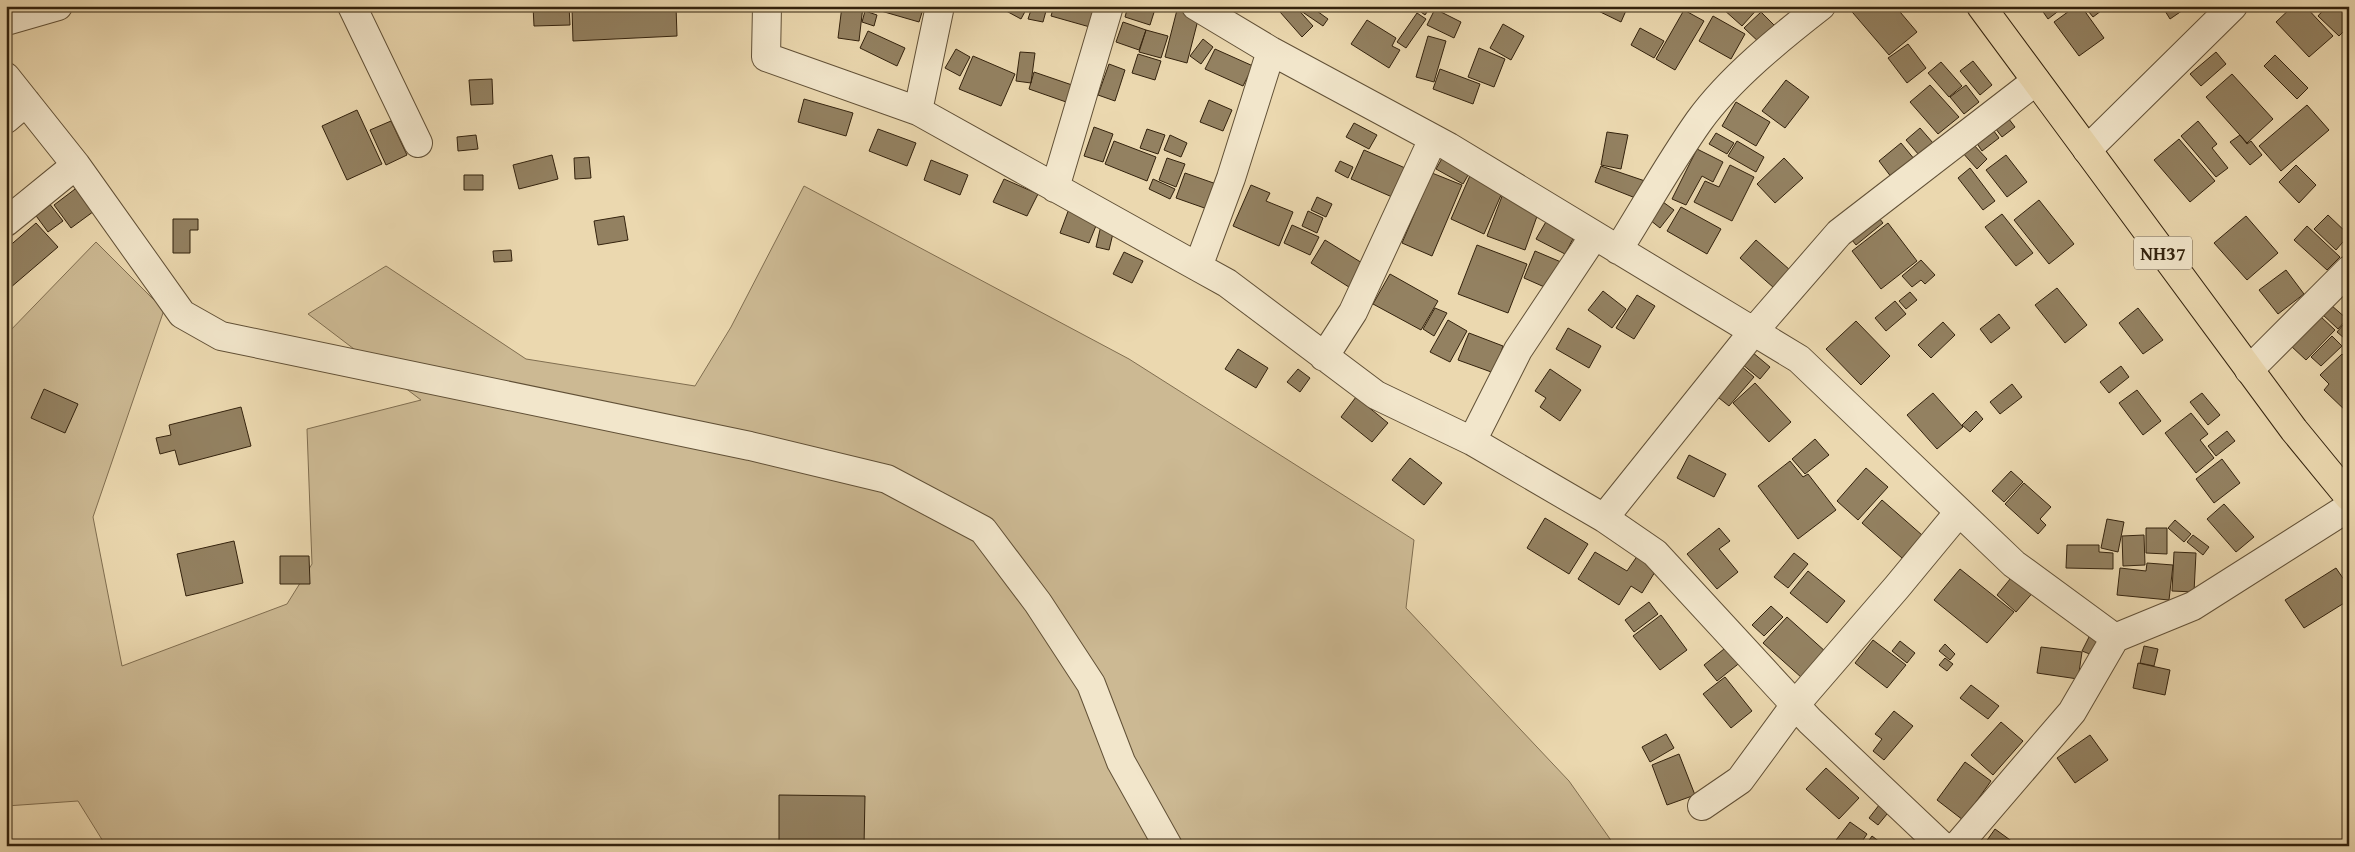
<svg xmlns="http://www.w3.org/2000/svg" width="2355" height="852" font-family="'Gentium Book Plus',serif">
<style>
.green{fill:#ccb993;stroke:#806e50}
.building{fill:#938161;stroke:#33220d}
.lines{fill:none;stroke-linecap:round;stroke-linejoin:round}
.minor-casing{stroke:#615036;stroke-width:30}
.highway-casing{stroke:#33220d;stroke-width:30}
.minor{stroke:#f2e6cb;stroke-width:28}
.highway{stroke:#ebd8af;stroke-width:28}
.labels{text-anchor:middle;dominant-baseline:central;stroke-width:4;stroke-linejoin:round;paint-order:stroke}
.shield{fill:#f2e6cb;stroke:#6c5d46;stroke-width:1}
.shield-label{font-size:19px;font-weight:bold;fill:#33220d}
</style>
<rect width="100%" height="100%" fill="#ebd8af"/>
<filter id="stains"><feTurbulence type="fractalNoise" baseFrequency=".004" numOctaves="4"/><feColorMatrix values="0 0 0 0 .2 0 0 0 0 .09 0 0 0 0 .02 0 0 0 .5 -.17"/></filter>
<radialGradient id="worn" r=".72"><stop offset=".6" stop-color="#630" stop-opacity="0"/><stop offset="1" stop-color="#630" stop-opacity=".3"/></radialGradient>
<path class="green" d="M804,186L1129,359L1414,540L1406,608L1569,781L1615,846H106L78,801L6,806V335L96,242L164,310L93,517L122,666L287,604L312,564L307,429L421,400L308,314L386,266L526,359L695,386L731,327Z"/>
<path class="building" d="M533,6H569L570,25L534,26Z
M612,6H676L677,36L573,41L572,8Z
M842,6H863L859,41L838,38Z
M882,6H924L919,22L881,11Z
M997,6H1028L1021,19Z
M1054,6H1103L1097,29L1051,16Z
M1128,6H1156L1150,25L1125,17Z
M1178,6L1200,12L1187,63L1165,57Z
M1286,6H1295L1313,26L1302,37L1280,12Z
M1304,6H1310L1328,19L1323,26L1301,11Z
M1413,6H1431L1425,15Z
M1588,6H1628L1621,22Z
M1725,6H1760L1742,26L1723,9Z
M1847,6H1895L1917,32L1889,55Z
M2039,6H2065L2048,19Z
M2076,6H2081L2104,38L2079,56L2054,22Z
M2084,6H2097L2101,11L2093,17Z
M2162,6H2189L2170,19Z
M2293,6H2305L2333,36L2309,57L2276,22Z
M2327,6H2349V26L2339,36L2318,16Z
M1032,7L1046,11L1043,22L1028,19Z
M1435,9L1461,22L1454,38L1427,25Z
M1684,10L1704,21L1675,70L1656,59Z
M865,11L877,15L874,26L862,22Z
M1761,12L1778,29L1762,45L1744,28Z
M1417,13L1426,19L1406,48L1397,42Z
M1713,16L1745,34L1731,59L1699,41Z
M1367,20L1396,38L1392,46L1400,50L1389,68L1351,44Z
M1123,22L1146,30L1139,50L1116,42Z
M1503,24L1524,36L1511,60L1490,48Z
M1640,28L1664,41L1654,58L1631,45Z
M1146,30L1168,36L1161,58L1139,52Z
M868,31L905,48L897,66L860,48Z
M1428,36L1446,41L1434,82L1416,77Z
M1203,39L1213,47L1201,64L1190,56Z
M1908,44L1926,68L1907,83L1888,58Z
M1479,48L1505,59L1494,87L1468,77Z
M956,49L970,57L960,76L945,68Z
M1215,49L1253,66L1243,86L1205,69Z
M1020,52L1035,53L1031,83L1016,81Z
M2216,52L2226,64L2201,86L2190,74Z
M1138,54L1161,61L1155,80L1132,73Z
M2275,55L2308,88L2297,99L2264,66Z
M973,56L1015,74L1001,106L959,89Z
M1973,61L1992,85L1980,95L1960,71Z
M1941,62L1962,86L1949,97L1928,73Z
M1109,64L1125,70L1115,101L1098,95Z
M1440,69L1480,84L1473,104L1433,89Z
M1034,72L1075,86L1069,103L1029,89Z
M2232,74L2273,119L2247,143L2206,97Z
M492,79L493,104L471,105L469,80Z
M1786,80L1809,97L1785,128L1762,111Z
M1930,85L1959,117L1938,134L1910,102Z
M1966,85L1979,102L1964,114L1950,97Z
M804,99L853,113L846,136L798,122Z
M1209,100L1232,110L1223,131L1200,122Z
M1736,102L1770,122L1756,146L1722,126Z
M2307,105L2329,130L2281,171L2259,146Z
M357,110L382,164L347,180L322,126Z
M2005,114L2015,127L2002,137L1992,124Z
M391,121L407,155L386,165L370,130Z
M2198,121L2217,144L2212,148L2228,168L2216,177L2181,136Z
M1354,123L1377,135L1369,149L1346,137Z
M1094,127L1113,134L1103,162L1084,156Z
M1991,127L1999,138L1982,151L1974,139Z
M1920,128L1933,143L1919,155L1906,140Z
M878,129L916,143L907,166L869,151Z
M1147,129L1165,135L1158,154L1140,148Z
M1607,132L1628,135L1621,169L1601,165Z
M1716,133L1734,143L1727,154L1709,144Z
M476,135L478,149L458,151L457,137Z
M1170,135L1187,143L1181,157L1164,150Z
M2240,135L2247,144L2251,141L2262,155L2250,165L2230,142Z
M2179,139L2215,181L2190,202L2154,160Z
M1114,141L1156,157L1147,181L1105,164Z
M1737,141L1764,157L1756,172L1728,156Z
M1901,143L1915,160L1892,178L1879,161Z
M1972,143L1987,159L1977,169L1962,152Z
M1697,149L1723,162L1713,182L1702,176L1686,205L1672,199Z
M1364,150L1412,171L1399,200L1351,179Z
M552,155L558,179L519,189L513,165Z
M1444,155L1471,170L1463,184L1436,169Z
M2006,155L2027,182L2007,197L1986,170Z
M589,157L591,178L575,179L574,158Z
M1167,158L1185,164L1176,187L1159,180Z
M1784,158L1803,178L1775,203L1757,184Z
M931,160L968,175L960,195L924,180Z
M1340,161L1353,167L1348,178L1335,171Z
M1730,165L1754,177L1732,221L1694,202L1705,181L1719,187Z
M2296,165L2316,185L2299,203L2279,182Z
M1601,166L1645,181L1638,199L1595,182Z
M1970,168L1995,201L1983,210L1958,178Z
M1472,171L1505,186L1484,234L1451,219Z
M1185,173L1222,186L1213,211L1176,198Z
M1432,173L1462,185L1432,256L1402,243Z
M464,175H483V190H464Z
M1004,179L1038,194L1027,216L993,202Z
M1153,179L1175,189L1170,199L1149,189Z
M83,183L101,206L71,228L54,205Z
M1251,185L1270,193L1266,201L1293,212L1279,246L1233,226Z
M1504,191L1541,205L1525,250L1487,236Z
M1317,197L1332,204L1326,217L1311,210Z
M45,198L63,221L48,232L31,209Z
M2039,200L2074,244L2049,264L2014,220Z
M1663,202L1674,210L1660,228L1650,220Z
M1070,206L1100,216L1089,243L1060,233Z
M1681,207L1721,229L1707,254L1667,231Z
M1308,211L1323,218L1317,233L1302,226Z
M1875,213L1883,223L1856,245L1848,235Z
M2002,214L2033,253L2016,266L1985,227Z
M2328,215L2349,235L2336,250L2314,229Z
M624,216L628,240L598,245L594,221Z
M2246,216L2278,253L2247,280L2214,243Z
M173,219H198V230H190V253H173Z
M1547,220L1575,235L1565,254L1536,239Z
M1102,221L1115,225L1109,250L1096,247Z
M36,223L58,247L10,288L6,284V249Z
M1888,223L1917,261L1881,289L1852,251Z
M1292,225L1319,237L1310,255L1284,243Z
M2307,226L2340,257L2327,270L2294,240Z
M1325,240L1367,266L1352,289L1311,263Z
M1756,240L1790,270L1774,288L1740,258Z
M1477,245L1527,264L1508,313L1458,294Z
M511,250L512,261L494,262L493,251Z
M1535,251L1561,262L1549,289L1524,278Z
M1124,252L1143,261L1132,283L1113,274Z
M1921,260L1935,275L1925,284L1921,280L1912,287L1902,276Z
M2286,270L2304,294L2278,314L2259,290Z
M1390,274L1438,301L1421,330L1373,304Z
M2057,288L2087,325L2065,343L2035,305Z
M1603,291L1626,309L1612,328L1588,310Z
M1910,292L1917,300L1906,309L1899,301Z
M1637,295L1655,306L1634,339L1616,328Z
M1895,301L1906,314L1886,331L1875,318Z
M2331,305L2347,319L2338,329L2322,314Z
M1435,308L1447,313L1434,336L1423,329Z
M2138,308L2163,340L2143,354L2119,323Z
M1999,314L2010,328L1991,343L1980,329Z
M2320,316L2335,330L2306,360L2291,346Z
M2349,318V335L2344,338L2337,332Z
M1448,320L1467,331L1450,362L1430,352Z
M1856,321L1890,356L1861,385L1826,349Z
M1943,322L1955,335L1931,358L1918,345Z
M1568,328L1601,346L1589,368L1556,349Z
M1469,333L1503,346L1494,373L1458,360Z
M2332,336L2342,346L2321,366L2311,357Z
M1238,349L1268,368L1256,388L1225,369Z
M1752,352L1770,367L1760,379L1742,364Z
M2342,354L2349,361V414L2324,390L2329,384L2320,375Z
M1740,365L1754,377L1729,406L1714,394Z
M2121,366L2129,377L2109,393L2100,382Z
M1298,369L1310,378L1300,392L1287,382Z
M1550,369L1581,390L1560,421L1540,407L1546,398L1535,391Z
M1755,383L1791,422L1769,442L1733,403Z
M2012,384L2022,397L2000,414L1990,402Z
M44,389L78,404L65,433L31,418Z
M2137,390L2161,421L2143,435L2119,403Z
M1933,393L1963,427L1937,449L1907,415Z
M2202,393L2220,415L2208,425L2190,402Z
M1356,397L1388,423L1372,442L1341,417Z
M241,407L251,446L179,465L175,450L160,454L156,438L171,435L169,425Z
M1976,411L1983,419L1970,432L1962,425Z
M2191,413L2208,434L2200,440L2214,458L2196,473L2165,433Z
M2227,431L2235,441L2216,456L2208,446Z
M1815,439L1829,455L1805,474L1792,459Z
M1689,455L1726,474L1714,497L1677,478Z
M1410,458L1442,483L1424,505L1392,480Z
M2222,459L2240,483L2214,503L2196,479Z
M1790,461L1803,477L1808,474L1836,510L1798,539L1758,486Z
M1866,468L1888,487L1858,520L1837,501Z
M2011,471L2023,482L2004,502L1992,491Z
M2024,483L2051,507L2040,519L2046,525L2038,534L2005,504Z
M1882,500L1922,535L1902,558L1862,523Z
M2224,504L2254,537L2236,552L2207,519Z
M1545,518L1588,544L1569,574L1527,548Z
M2107,519L2124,522L2118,552L2101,548Z
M2175,520L2191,534L2184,542L2168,528Z
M1719,528L1730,541L1719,549L1738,572L1717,589L1687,554Z
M2146,528H2167V554L2146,553Z
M2144,535L2145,565L2123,566L2122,536Z
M2193,535L2209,547L2203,555L2187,542Z
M234,541L243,583L186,596L177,554Z
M2067,545H2099V552L2113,553V569L2066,568Z
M1595,552L1627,571L1638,555L1658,567L1642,593L1631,586L1619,605L1578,579Z
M2174,552L2196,553L2194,592L2172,591Z
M1794,553L1808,564L1788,588L1774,577Z
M280,556H309L310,584H280Z
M2147,563L2173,565L2169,600L2117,595L2120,568L2146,571Z
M2336,568L2349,587V600L2304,628L2285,600Z
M1960,569L2014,612L1987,643L1934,600Z
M1808,571L1845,601L1827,623L1790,593Z
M2015,573L2035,590L2016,612L1997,595Z
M1649,602L1658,614L1634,632L1625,620Z
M1771,606L1783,617L1764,636L1752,625Z
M1661,615L1687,650L1660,670L1633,636Z
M1787,617L1826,652L1802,678L1763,643Z
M2090,635L2107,642L2100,658L2082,651Z
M1873,640L1906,665L1887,688L1855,663Z
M1900,641L1915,653L1907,663L1892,651Z
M1945,644L1955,654L1950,660L1939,651Z
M1729,645L1742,661L1717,681L1704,665Z
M2144,646L2158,649L2154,666L2140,663Z
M2041,647L2082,652L2078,679L2037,673Z
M1945,658L1953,664L1947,671L1939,665Z
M2138,663L2170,670L2165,695L2133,688Z
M1725,677L1752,711L1731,728L1703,694Z
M1971,685L1999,706L1988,719L1960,698Z
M1894,711L1913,726L1884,760L1873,751L1882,739L1875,734Z
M2001,722L2023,741L1993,775L1971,755Z
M1666,734L1674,748L1650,762L1642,747Z
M2090,735L2108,760L2075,783L2057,758Z
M1679,754L1695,795L1667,805L1652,765Z
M1965,762L1991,781L1963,820L1937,800Z
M1826,768L1859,798L1839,819L1806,789Z
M779,795L865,796L864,846H779Z
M1883,800L1892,808L1878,825L1869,818Z
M1850,822L1867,834L1859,846H1835L1833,844Z
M1995,829L2017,845V846H1983Z
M1872,836L1885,846H1865Z"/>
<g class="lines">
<g class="minor-casing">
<path id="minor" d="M352,6L418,143
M767,6L766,57L918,111L1198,267L1227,283L1376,395L1472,441L1604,518L1655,553L1810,721L1942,846
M1196,6L1271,51L1449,147L1799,359L2014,564L2115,638
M6,21L58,6
M6,77L76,165L182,314L221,336L750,446L887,479L983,530L1038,603L1091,684L1121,762L1168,846
M918,111L940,6
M6,119L26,102
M2087,150L2233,6
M1055,188L1109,6
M6,222L76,165
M1618,250C1645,207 1670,162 1699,121C1730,78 1780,38 1821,6
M1198,267L1231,178L1271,51
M1324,357L1353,312L1433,139
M2249,370L2349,270
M1472,441L1518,350L1594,236
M1604,518L1753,332L1839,233L2036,81
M1702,806L1740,780L1795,705L1897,587L1959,512
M1957,846L2072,712L2115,638L2193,606L2349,507"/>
</g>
<g class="highway-casing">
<path id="highway" d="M1981,6L2294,430L2349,497"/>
</g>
<use href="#minor" class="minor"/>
<use href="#highway" class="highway"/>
</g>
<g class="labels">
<rect class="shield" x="2134" y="236.5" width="58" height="33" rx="4"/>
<g class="shield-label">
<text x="2163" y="253">NH37</text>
</g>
</g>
<rect width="2355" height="852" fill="none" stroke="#ebd8af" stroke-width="25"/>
<rect x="8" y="8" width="2340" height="837" fill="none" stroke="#33220d" stroke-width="2.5"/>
<rect x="12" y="12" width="2330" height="827" fill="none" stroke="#33220d"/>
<rect width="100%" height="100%" filter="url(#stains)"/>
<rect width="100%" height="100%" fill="url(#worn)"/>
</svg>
